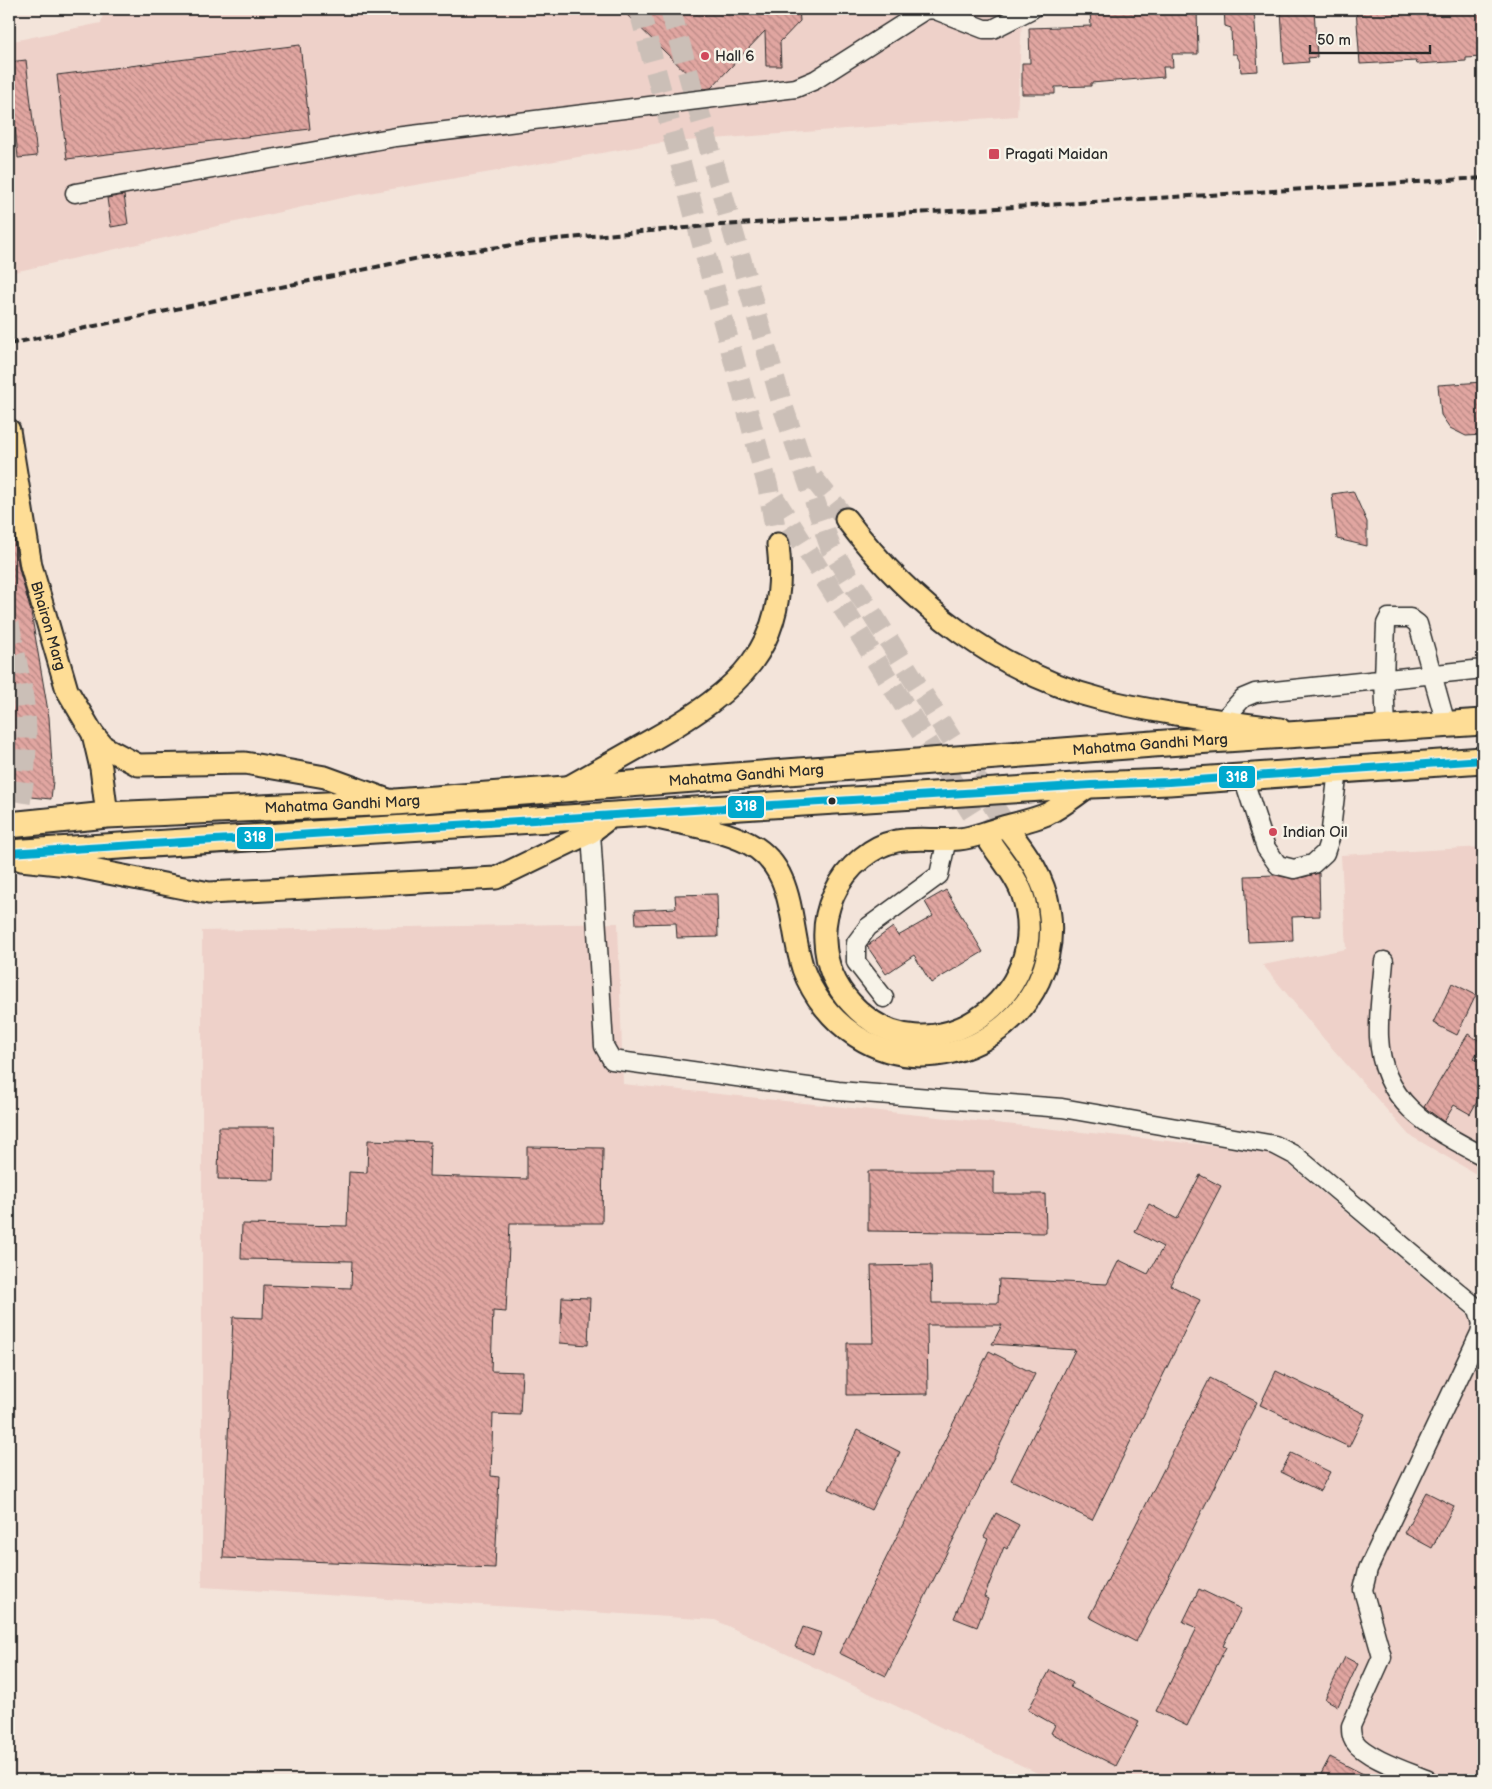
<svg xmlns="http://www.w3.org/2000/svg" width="1492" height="1789" font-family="'Balsamiq Sans',sans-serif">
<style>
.built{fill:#eed1c9}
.building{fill:url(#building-back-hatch);stroke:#2b2b2b}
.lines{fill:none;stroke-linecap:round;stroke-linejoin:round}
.major-tunnel{stroke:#cbbfb7;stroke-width:21;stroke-dasharray:21 11;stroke-linecap:butt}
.minor-casing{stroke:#2b2b2b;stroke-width:21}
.major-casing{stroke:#2b2b2b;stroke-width:25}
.highway-casing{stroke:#2b2b2b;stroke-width:29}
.minor{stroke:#f7f3e8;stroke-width:18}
.major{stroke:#fedd96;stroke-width:21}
.highway{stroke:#fedd96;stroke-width:25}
.rail{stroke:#2b2b2b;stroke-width:4;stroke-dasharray:8 4;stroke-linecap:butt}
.bus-1-casing{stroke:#f7f3e8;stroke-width:11}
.bus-1{stroke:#00a9ce;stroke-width:8}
.poi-dot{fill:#d1495b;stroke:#f7f3e8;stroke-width:2}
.bus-dot{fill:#2b2b2b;stroke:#f7f3e8;stroke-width:2}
.labels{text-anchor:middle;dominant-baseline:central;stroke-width:5;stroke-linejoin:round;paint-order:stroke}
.poi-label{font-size:15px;fill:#2b2b2b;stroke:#f7f3e8;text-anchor:start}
.street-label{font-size:15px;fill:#2b2b2b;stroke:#f7f3e8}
.line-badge{stroke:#f7f3e8;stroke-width:2}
.badge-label{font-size:14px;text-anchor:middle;font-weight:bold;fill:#fff}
</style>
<defs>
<pattern id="building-back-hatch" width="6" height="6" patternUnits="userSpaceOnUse" patternTransform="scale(1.25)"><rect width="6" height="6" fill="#e1a6a1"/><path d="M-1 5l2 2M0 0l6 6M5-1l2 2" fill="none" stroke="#b78783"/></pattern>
</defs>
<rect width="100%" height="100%" fill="#f3e4da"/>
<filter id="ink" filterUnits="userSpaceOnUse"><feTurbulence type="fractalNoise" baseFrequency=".02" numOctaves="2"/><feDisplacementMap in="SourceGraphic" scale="10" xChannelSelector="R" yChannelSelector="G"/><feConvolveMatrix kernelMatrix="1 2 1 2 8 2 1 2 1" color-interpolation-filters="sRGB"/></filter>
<g filter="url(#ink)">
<path class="built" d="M104,9H1020L1022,19L1017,116L660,143L351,196L14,272L9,229V62L13,41L101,23Z
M1483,847V1178L1409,1135L1324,1039L1263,965L1346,949L1341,855Z
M618,923L623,1084L1274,1152L1483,1328V1780H1052L715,1620L202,1587V931Z"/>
<path class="building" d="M621,9H799L800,21L780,42L781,66H766L765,31L711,88L703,89Z
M1090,9H1197L1198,54H1172L1173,67H1163L1164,77L1091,83V86L1055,87V94H1022V63H1030L1029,28L1091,26Z
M1224,9H1254L1258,71L1241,72L1240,62L1236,54H1232L1231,28L1225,26Z
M1281,9H1314L1317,57L1308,58L1309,62L1284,64Z
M1356,9H1483V57L1466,58V61L1417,64L1416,61L1360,64Z
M300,45L310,129L67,159L57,75Z
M26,60L37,156L18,158L9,62Z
M124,195L128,224L111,227L107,198Z
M1483,382V435L1466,436L1450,428L1441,415L1438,385Z
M1353,491L1367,522V546L1337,539L1332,494Z
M9,527H12L19,569L31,612L49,717L53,781L51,799L9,795Z
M1319,873L1320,916L1292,917L1293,940L1248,942L1245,876L1275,875L1296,879Z
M946,890L983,952L931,983L914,955L886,974L867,946L893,927L898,936L933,916L925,902Z
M717,894L718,937L677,938L676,923L636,924L635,910L676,908L675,895Z
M1452,983L1476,995L1457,1035L1433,1023Z
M1468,1034L1483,1043L1474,1058L1483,1064V1091L1470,1114L1454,1105L1444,1122L1424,1107Z
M219,1127H275L274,1180L218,1179Z
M368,1140L430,1142L429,1176L527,1179V1147L603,1148L602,1223H510L506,1312L493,1311L491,1371L522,1372L520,1415L493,1414L491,1476L499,1477L495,1568L223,1558L233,1317L263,1318L264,1285L351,1288L352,1261L241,1259L242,1224L347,1226L349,1172L367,1173Z
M868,1171H994V1194H1045L1046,1233L868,1231Z
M1200,1175L1221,1186L1170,1285L1200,1300L1092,1520L1011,1480L1075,1350L992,1344L1002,1325H927L928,1394L847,1395V1343H873L871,1266L931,1265L932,1303H998L999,1279L1107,1284L1119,1260L1148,1274L1163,1247L1135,1232L1149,1204L1177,1219Z
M562,1297L590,1298L588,1345L560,1343Z
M989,1351L1035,1374L886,1676L839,1653Z
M1276,1371L1365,1414L1349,1447L1260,1405Z
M1210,1378L1257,1402L1136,1642L1089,1617Z
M857,1430L900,1452L871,1510L829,1489Z
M1291,1453L1330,1472L1320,1491L1281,1472Z
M1426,1492L1454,1506L1432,1548L1404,1533Z
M996,1513L1019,1525L1007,1549L1004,1547L984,1597L988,1599L977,1627L954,1618L988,1539L984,1537Z
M1199,1589L1241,1609L1223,1646L1226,1647L1187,1726L1156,1711L1197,1628L1183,1622Z
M803,1627L821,1633L813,1654L795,1647Z
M1345,1657L1358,1664L1338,1706L1325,1699Z
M1050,1670L1073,1683L1070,1687L1139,1722L1116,1766L1051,1733L1055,1725L1028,1710Z
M1330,1757L1375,1780H1334L1321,1774Z"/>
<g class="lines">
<path class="major-tunnel" d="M639,9L768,487L778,544
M670,9L781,401L831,549L1010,832
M813,478L846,519
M774,498L990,842
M9,623C14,652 22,683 25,713C29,759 21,808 9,852"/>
<g class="minor-casing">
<path id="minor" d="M75,193L396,137L796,88L815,80L925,10L933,9L984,29H993L1032,9
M1223,720L1243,698L1255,693L1483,669
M1386,728L1384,679L1386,624L1389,618H1410L1418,624L1446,724
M1243,777L1266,848L1278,865L1294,869L1313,864L1325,853L1330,838L1338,770
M591,832L604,1046L612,1060L838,1091L1062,1108L1275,1145L1296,1156L1478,1309L1482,1324L1480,1333L1368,1569L1363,1590L1382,1657L1351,1726C1351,1732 1351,1736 1354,1741C1365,1758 1409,1772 1428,1780
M1384,961C1382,986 1378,1012 1379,1037C1382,1104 1431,1128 1483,1156
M884,998L856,962V943L868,927L939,875L947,839"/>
</g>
<g class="major-casing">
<g id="major">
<path id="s1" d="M9,430L31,566L67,690L93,734L101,768L107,815"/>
<path d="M846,519C911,605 998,673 1104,700C1161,714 1221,720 1280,729"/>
<path d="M93,734L104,747L138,765L245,763L325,777L391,801"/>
<path d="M565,789C595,772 625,755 655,738C737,691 790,648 778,544"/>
<path d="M653,817C682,824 721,829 748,843C797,868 788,924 803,969C813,996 832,1020 856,1036C947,1095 1066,1014 1049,908C1044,878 1028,855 1010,832"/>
<path d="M990,842C1001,859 1015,874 1022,893C1058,996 927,1087 851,1003C835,986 826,964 825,941C823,910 837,878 862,858C895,831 921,842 959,839C973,838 989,831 1003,827C1017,823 1033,820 1047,814C1062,807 1077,794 1091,785"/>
<path d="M21,860L68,865L209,893L496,878L591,832L613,815"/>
</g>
</g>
<g class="highway-casing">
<g id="highway">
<path id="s2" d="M9,825L107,815L395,802L1166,743L1483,722"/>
<path d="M9,853L1091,785L1169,782L1483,760"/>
</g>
</g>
<use href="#minor" class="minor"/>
<use href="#major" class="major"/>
<use href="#highway" class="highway"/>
<path class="rail" d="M9,344L419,258L557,239L721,225L1483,178"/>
<g class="bus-1-casing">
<path id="bus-1" d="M9,853L1091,785L1169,782L1483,760"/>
</g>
<use href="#bus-1" class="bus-1"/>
</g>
</g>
<g class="poi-dot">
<circle cx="705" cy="56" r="5"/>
<rect x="988" y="148" width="12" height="12" rx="2.5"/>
<circle cx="1273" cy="832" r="5"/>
</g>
<circle class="bus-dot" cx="832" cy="801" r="4.5"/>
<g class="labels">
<g class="poi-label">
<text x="715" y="56">Hall 6</text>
<text x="1005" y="154">Pragati Maidan</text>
<text x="1283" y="832">Indian Oil</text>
</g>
<g class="street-label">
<text stroke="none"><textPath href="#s1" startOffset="200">Bhairon Marg</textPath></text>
<text stroke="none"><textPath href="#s2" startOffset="1144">Mahatma Gandhi Marg</textPath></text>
<text stroke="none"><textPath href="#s2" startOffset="739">Mahatma Gandhi Marg</textPath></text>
<text stroke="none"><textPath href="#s2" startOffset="334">Mahatma Gandhi Marg</textPath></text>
</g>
</g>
<g class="line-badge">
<rect x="1218" y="765" width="38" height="24" rx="5" fill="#00a9ce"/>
<rect x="727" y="795" width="38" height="24" rx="5" fill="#00a9ce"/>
<rect x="236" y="826" width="38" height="24" rx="5" fill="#00a9ce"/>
</g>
<g class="badge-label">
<text x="1237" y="782">318</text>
<text x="746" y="811">318</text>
<text x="255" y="842">318</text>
</g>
<rect width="1492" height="1789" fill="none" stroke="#f7f3e8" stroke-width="30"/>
<rect x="15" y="15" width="1462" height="1759" fill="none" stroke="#2b2b2b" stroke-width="2" filter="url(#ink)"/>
<path d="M1310 45v8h120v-8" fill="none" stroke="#2b2b2b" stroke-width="2.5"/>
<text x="1317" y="45" font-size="15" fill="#2b2b2b" stroke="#f7f3e8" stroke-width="4" paint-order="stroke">50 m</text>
</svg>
